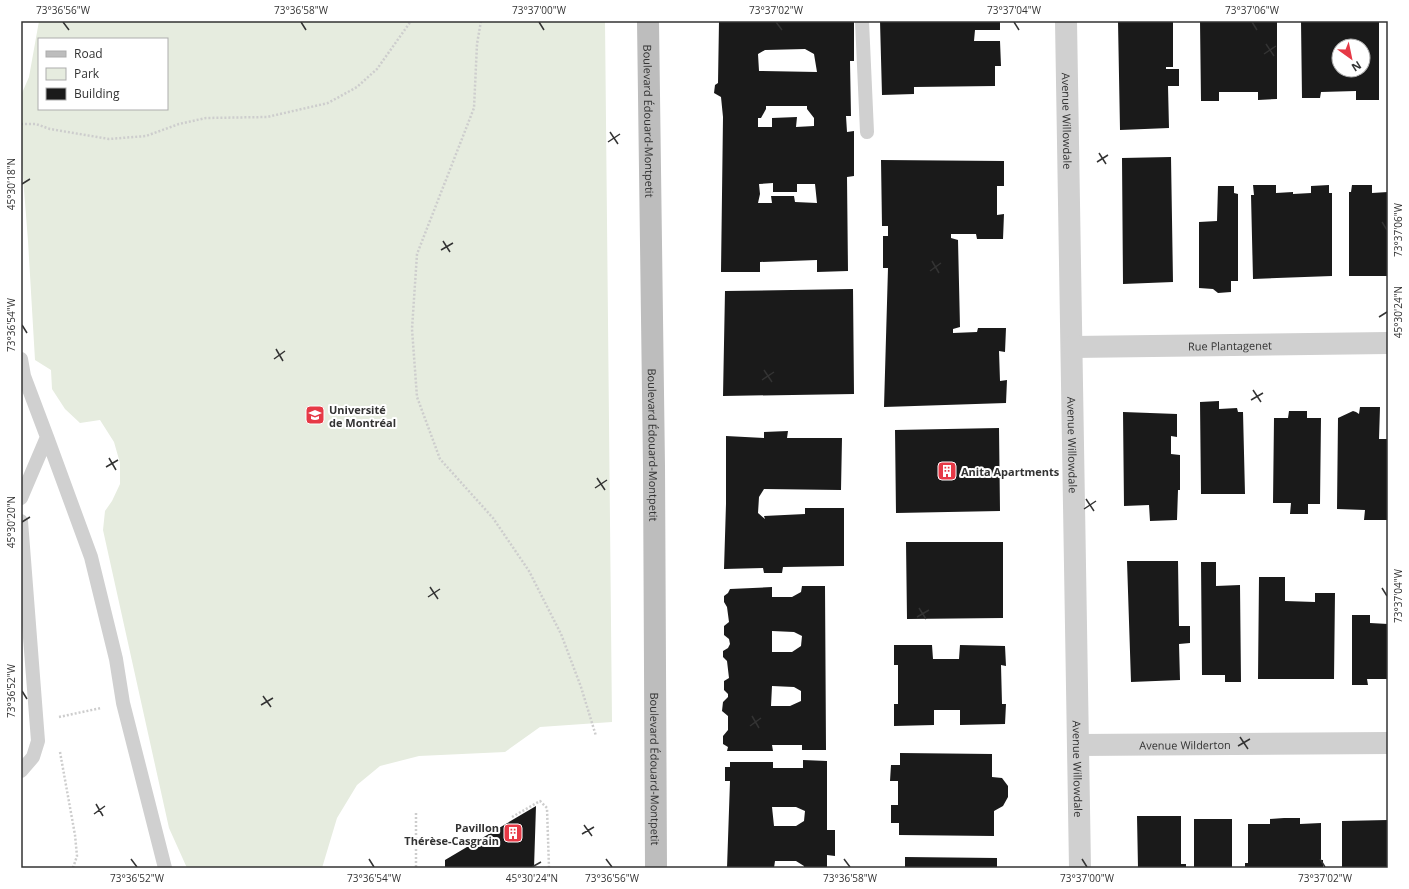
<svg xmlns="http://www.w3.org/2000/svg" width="1409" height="889" font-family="'Open Sans',sans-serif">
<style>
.green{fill:#e6ecdf;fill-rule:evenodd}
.building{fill:#1a1a1a;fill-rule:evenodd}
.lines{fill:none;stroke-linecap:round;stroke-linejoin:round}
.path{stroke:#cdcdcd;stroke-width:2.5;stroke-dasharray:2 2;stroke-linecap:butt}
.lane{stroke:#d0d0d0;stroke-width:14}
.street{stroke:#d0d0d0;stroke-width:22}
.secondary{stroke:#bdbdbd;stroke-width:22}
.ticks{fill:none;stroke:#333;stroke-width:1.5}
.labels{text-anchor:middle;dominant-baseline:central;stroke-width:4;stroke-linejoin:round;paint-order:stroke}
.street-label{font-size:11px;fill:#333;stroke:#fff}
.poi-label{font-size:11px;font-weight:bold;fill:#333;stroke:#fff;text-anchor:start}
.neatline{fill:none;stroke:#333;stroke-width:1.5}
.ticks-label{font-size:10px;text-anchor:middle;fill:#333}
</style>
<rect width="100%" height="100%" fill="#fff"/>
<path class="green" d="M39,21H605L612,722L540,727L505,752L419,756L380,766L357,785L337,818L322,868H187L169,828L103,530L105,511L112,501L120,484V463L114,442L100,420L80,423L65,409L52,389L51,370L35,360L28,241L21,151V104L22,93L29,77ZM39,39H167V109H39Z"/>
<path class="building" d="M719,21H854V61H850L851,116H846L847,132L854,131V176L847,177L848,271L817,272V260L760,262V272H721L723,117L721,97L714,93L715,85L718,83ZM805,49L814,54L817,72L759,71L758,54L765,50ZM766,106H807V109L814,118V126L796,127L797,117L772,118V127H758V118H761L766,109ZM773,183V192H797V184H815L817,203L795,202L794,196H771L772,203H758L760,194L759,184Z
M880,21H1000V30H975L974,41H1000L1001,66H995V86L914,87V94L882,95Z
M1118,21H1173V67H1166V69H1179V86H1168L1169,128L1120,130Z
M1200,21H1277V99L1258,100V92H1219V101H1201Z
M1301,21H1379V100H1356V91L1321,92L1320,98H1302ZM1339,46H1363V70H1339Z
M1171,157L1173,282L1123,284L1122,158Z
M881,160L1004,161V186H997V215L1004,214L1003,239H977L976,234H951V238L958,240L960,327L953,329V333L977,332L978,328H1006L1005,352L999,351L1000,381L1007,380L1006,403L884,407L888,268H883V236H888V226H882Z
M1253,185H1276V193L1293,192V194L1311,193V186L1329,185V193H1332V276L1253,279L1251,195H1254Z
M1352,185H1372V193L1388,192V276H1349V192H1351Z
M1218,186H1234V193L1238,194V281H1231V292L1218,293L1213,289L1199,288V222L1217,221Z
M853,289L854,394L723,396L725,291Z
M1219,401V409L1237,408L1238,412H1243L1245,494H1201L1200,402Z
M1360,407H1380L1379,439H1388V520H1364L1365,510L1337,509L1338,418L1353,411L1356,412L1359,414Z
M1289,411H1307V418H1321L1320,504H1308V514H1290L1291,503H1273L1274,418H1288Z
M1123,412L1177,414V437L1171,436V454L1180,455V490H1178L1177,520L1150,521L1149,505L1124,506Z
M999,428L1000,511L896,513L895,430Z
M788,431L787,438H842L841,490L764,489L759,497L758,513L765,519L764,516L805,514V508H844V566L783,567L782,573H764L763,568L724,569L726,504V436L764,438V432Z
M906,542H1003V618L907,619Z
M1127,561H1178L1179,626H1190V643L1179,644L1180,680L1131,682Z
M1201,562H1216V586L1240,585L1241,682H1225V675H1202Z
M1259,577H1285V601L1315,602V593H1335L1334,679H1258Z
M802,586H825L826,750H802V745H772L773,751H727L728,747L723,744V736L728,730V716L722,711L723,702L728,697V694L724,690V681L729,678L727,661L723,657V651L728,648L730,644L729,639L724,635V626L729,622L727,607L724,602V596L728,593L730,589L772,587V597H792L801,592ZM772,631L794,632L802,636L801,646L792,652H772ZM772,686L794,687L801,691V701L790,706H771Z
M1352,615H1370V623L1388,624V679H1367L1368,685H1352Z
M894,645H932L933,659H959L960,645L1005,646L1006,666L1001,665L1002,704H1006L1005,724L960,725V710H934V725L894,726V704H898V665H894Z
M900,753L992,754V777L1002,778L1008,786V797L1003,806L994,811V836L899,835V823H891V805H898V781H890L891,765H900Z
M803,760L827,761V830H835V856L827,855V868H804V866L796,861H775L774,868H727L730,781H725V767H730V762H773V768H803ZM772,807H796L805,811L804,821L796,826H774Z
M536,806L534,868H445V860Z
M1137,816H1181V864H1186V868H1138Z
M1284,818H1300V824L1321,823V860H1323V868H1245V863H1248V824H1270V819Z
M1194,819H1232V868H1194Z
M1388,820V868H1342V821Z
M905,857L997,858V868H905Z"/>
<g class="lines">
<path class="path" d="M481,21L477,44L474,108L417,254L412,329L417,397L440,459L493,518L529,571L561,634L581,687L596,736
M21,124H36L50,129L109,139L146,136L179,124L206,118L267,117L328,103L357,87L377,69L411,21
M59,717L101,708
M60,752L75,835L77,856L73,868
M416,813V868
M512,817L540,801L547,808L549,868"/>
<path class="lane" d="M862,21L867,132
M21,359L24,376L47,437L21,498
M47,437L91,557L116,659L123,703L165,868
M21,521L38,741L33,757L21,771"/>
<g class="street">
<path id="s1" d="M1066,21L1080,868"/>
<path id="s2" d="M1073,347L1388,343"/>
<path id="s3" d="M1079,745L1388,743"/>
</g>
<path class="secondary" id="s4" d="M648,21L654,466L656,868"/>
</g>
<path class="ticks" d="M63,22L69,30M301,22L306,30M539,22L544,30M776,22L782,30M1014,22L1019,30M1252,22L1257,30M1266,44L1274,56M1264,54L1276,46M610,132L618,144M608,142L620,134M1099,153L1106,164M1097,162L1108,155M22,184L30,179M1382,222L1387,230M443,241L450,252M441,250L453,243M932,261L939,273M930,271L941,263M1379,317L1387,312M22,325L27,333M276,349L283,361M274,359L285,351M764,370L772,382M762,380L774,372M1253,390L1261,402M1251,400L1263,393M109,458L116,470M106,467L118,460M597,478L605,490M595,488L607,480M1086,499L1094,511M1084,509L1096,501M22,522L30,517M430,587L438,599M1382,588L1387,596M428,597L440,589M919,608L926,619M917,617L929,610M22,691L27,699M263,696L271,707M261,705L273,698M752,716L759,728M750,726L761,718M1240,737L1248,749M1238,746L1250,739M96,804L103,816M94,814L105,806M584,825L592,836M582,834L594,827M131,859L137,867M369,859L374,867M606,859L612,867M844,859L850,867M1082,859L1087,867M1320,859L1325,867M532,867L541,862"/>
<defs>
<g id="university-square" transform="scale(1)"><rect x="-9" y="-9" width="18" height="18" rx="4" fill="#e63946" stroke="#fff"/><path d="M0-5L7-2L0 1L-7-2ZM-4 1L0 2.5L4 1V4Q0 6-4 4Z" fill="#fff"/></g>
<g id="building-square" transform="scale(1)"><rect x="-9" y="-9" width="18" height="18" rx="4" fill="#e63946" stroke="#fff"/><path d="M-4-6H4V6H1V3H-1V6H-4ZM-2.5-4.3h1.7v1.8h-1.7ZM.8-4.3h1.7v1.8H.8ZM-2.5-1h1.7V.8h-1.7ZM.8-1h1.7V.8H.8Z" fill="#fff"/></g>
</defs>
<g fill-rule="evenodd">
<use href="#university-square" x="315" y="415"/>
<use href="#building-square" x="947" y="471"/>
<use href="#building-square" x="513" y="833"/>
</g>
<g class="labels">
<g class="street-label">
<text stroke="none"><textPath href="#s4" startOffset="100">Boulevard Édouard-Montpetit</textPath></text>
<text stroke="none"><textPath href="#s1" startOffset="100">Avenue Willowdale</textPath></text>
<text stroke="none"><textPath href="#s2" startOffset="157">Rue Plantagenet</textPath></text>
<text stroke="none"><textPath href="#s4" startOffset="424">Boulevard Édouard-Montpetit</textPath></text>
<text stroke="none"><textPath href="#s1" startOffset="424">Avenue Willowdale</textPath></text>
<text stroke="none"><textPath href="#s3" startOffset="106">Avenue Wilderton</textPath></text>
<text stroke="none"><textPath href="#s4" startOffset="748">Boulevard Édouard-Montpetit</textPath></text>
<text stroke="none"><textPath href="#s1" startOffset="748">Avenue Willowdale</textPath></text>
</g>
<g class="poi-label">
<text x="329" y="409">Université<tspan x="329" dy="13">de Montréal</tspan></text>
<text x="961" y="471">Anita Apartments</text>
<text x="499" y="827" text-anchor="end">Pavillon<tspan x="499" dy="13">Thérèse-Casgrain</tspan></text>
</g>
</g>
<rect width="1409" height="889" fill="none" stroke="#ffffff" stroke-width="44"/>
<rect x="38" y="38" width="130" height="72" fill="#ffffff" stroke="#adadad"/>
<rect x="46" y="51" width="20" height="6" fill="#bdbdbd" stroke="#adadad"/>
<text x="74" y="58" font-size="12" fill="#333333">Road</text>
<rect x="46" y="68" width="20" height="12" fill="#e6ecdf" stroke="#adadad"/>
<text x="74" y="78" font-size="12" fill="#333333">Park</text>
<rect x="46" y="88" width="20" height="12" fill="#1a1a1a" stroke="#adadad"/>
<text x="74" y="98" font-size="12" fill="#333333">Building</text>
<g transform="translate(1351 58) rotate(147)"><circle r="19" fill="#ffffff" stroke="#adadad"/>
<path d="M0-3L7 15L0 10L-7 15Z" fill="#e63946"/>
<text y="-6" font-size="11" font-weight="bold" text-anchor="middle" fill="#333333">N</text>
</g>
<rect x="22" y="22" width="1365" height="845" class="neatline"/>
<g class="ticks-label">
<text x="63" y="14">73°36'56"W</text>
<text x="301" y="14">73°36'58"W</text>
<text x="539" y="14">73°37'00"W</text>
<text x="776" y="14">73°37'02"W</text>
<text x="1014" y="14">73°37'04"W</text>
<text x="1252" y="14">73°37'06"W</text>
<text transform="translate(11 184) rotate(-90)" y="4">45°30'18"N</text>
<text transform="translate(1398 230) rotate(-90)" y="4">73°37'06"W</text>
<text transform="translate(1398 312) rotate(-90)" y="4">45°30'24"N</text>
<text transform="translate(11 325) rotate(-90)" y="4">73°36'54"W</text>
<text transform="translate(11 522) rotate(-90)" y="4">45°30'20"N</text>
<text transform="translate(1398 596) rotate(-90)" y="4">73°37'04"W</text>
<text transform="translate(11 691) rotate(-90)" y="4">73°36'52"W</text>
<text x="137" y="882">73°36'52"W</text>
<text x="374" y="882">73°36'54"W</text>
<text x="532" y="882">45°30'24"N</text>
<text x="612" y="882">73°36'56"W</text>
<text x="850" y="882">73°36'58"W</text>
<text x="1087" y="882">73°37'00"W</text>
<text x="1325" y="882">73°37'02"W</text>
</g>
</svg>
